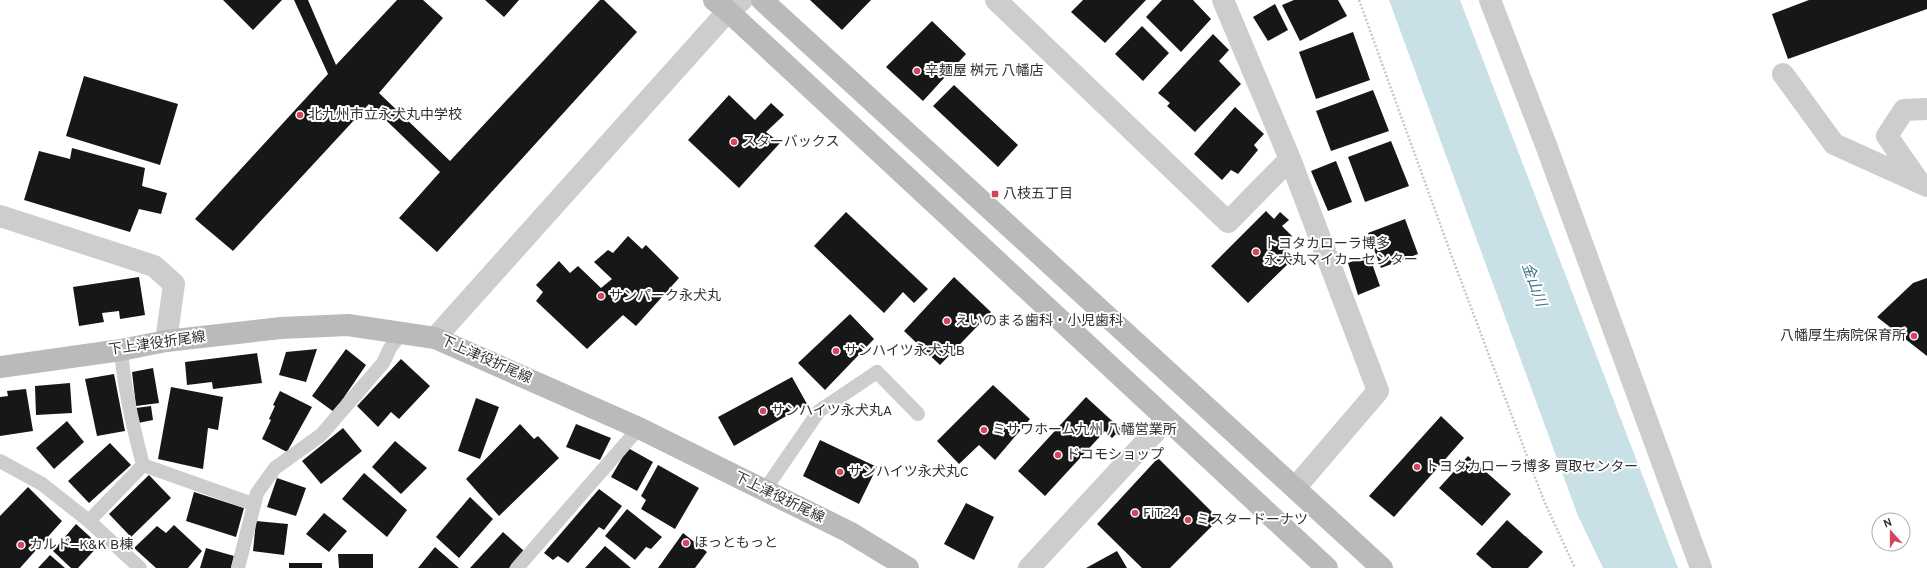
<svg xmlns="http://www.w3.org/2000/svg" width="1927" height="568" font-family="Overpass,'Noto Sans JP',sans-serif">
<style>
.water{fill:#cae0e7}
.building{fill:#171717}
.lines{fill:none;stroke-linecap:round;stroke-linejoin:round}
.path{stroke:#c7c7c7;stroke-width:2.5;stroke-dasharray:2 2;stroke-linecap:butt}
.lane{stroke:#cdcdcd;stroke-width:14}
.street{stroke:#cdcdcd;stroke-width:22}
.secondary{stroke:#bababa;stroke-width:22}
.poi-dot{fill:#d44460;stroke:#fff;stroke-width:1.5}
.labels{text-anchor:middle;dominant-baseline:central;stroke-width:4;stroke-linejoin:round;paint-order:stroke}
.poi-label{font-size:14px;fill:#303030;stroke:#fff;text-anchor:start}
.street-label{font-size:14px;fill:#303030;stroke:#fff}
.water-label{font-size:15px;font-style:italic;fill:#45788a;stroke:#fff}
</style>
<rect width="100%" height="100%" fill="#fff"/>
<path class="water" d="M1389,0H1460L1678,568H1603L1578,516Z"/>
<path class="building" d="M223,0H282L253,30Z
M294,0H308L336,65L397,0H423L443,18L379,93L450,161L600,0H604L637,32L437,252L399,218L440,172L369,104L233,251L195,219L328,74Z
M485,0H519L504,17Z
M810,0H871L842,30Z
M1083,0H1146L1105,43L1071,12Z
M1162,0H1193L1211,19L1181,52L1146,17Z
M1294,0H1338L1347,16L1300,41L1282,5Z
M1809,0H1927V9L1788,59L1772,14Z
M1275,4L1288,30L1268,41L1253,17Z
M932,21L966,54L923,101L886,67Z
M1142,26L1169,53L1143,81L1115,54Z
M1353,32L1370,80L1316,99L1299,52Z
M1213,34L1229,50L1219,61L1241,84L1195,132L1167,106L1170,103L1158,93Z
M84,76L178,104L160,165L66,136Z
M954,85L1018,145L998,167L933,106Z
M1373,90L1389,131L1331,151L1316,111Z
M729,95L755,120L771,103L784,115L766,132L780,143L739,188L688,140Z
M1235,107L1264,134L1254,145L1258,150L1238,174L1231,170L1222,180L1194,154Z
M1391,141L1409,186L1365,202L1348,157Z
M72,148L145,168L142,186L167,193L161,214L139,209L130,232L24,200L39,151L70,159Z
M1336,161L1352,202L1328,211L1311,171Z
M1266,211L1274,219L1280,212L1289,220L1282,226L1292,236L1282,246L1294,258L1248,303L1211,266Z
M846,212L928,289L914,303L903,292L884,313L814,246Z
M1405,219L1418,254L1381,268L1368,233Z
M628,236L642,249L646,245L679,278L636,326L623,315L587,349L536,301L543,292L536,285L559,261L570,273L578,266L601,288L612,279L594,262L608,250L613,253Z
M1369,255L1380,286L1358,295L1348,263Z
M139,277L145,315L120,319L119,311L102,313L104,322L79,326L73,287Z
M954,277L991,312L940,365L904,331Z
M1927,278V356L1877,317L1913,283Z
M850,314L874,339L825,390L798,363Z
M317,349L306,382L279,375L286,352Z
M346,349L366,365L334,412L312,396Z
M257,353L262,383L213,389L212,382L187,385L185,362Z
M401,359L430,386L399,419L391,412L378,427L357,406Z
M153,368L159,403L136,406L132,372Z
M114,374L125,431L97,436L85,379Z
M792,377L807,404L734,446L718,417Z
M70,383L72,413L36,415L35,386Z
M993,385L1030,419L995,460L979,445L959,464L937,441Z
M171,387L223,397L218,430L208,428L203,469L158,459Z
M26,389L33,431L0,436V397L8,396L7,391Z
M280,391L312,407L287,452L262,439L271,420L269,419L275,406L273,405Z
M1086,397L1121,429L1112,438L1105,431L1045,496L1018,471Z
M476,398L499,407L480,459L458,451Z
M151,406L153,420L138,423L136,408Z
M1441,416L1464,438L1394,517L1369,496Z
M67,421L84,442L54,469L36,448Z
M520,424L534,439L538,436L559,458L499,516L466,479Z
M576,424L611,438L600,460L566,447Z
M343,428L362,451L321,484L302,461Z
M820,440L877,467L859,504L803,476Z
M395,441L427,468L401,494L372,467Z
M110,443L131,465L89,503L68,481Z
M628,448L653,462L637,491L611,477Z
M1468,456L1511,494L1482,526L1439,488Z
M1158,458L1219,519L1170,568H1142L1097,524Z
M658,465L699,488L675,529L641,509L646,500L641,496Z
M364,473L407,510L387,537L342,499Z
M149,475L171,498L131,537L109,514Z
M277,478L306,488L296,516L267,507Z
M28,487L62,521L20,568H0V516Z
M599,489L622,506L604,530L599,527L568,563L558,556L553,560L544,553Z
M194,492L244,508L236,537L186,521Z
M470,497L493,519L459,558L436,537Z
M966,503L994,517L974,560L944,544Z
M627,509L662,537L651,549L646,547L635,560L605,536Z
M324,513L347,531L329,552L306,534Z
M1507,520L1543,552L1528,568H1492L1476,554Z
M256,521L288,524L284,555L253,551Z
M76,524L99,545L78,568H71L53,551Z
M174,525L202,551L188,568H156L134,548L157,526L166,533Z
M503,532L524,551L509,568H470Z
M683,533L707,552L695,568H658Z
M605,546L631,568H585Z
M435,547L459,568H418Z
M206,548L234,556L231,568H200Z
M1117,551L1127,568H1086Z
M338,554H373V568H339Z
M50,555L65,568H38Z
M289,563H322V568H289Z"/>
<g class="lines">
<path class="path" d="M1359,0L1452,257L1544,501L1575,568"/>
<path class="lane" d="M121,350C124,389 133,427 143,465L253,504
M0,461L42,484L89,521L140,568
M764,491L819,411L877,372L918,414
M89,521L143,465
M238,568L257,493L275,468L321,435L383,363L390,348L401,334
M517,568L639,428"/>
<path class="street" d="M996,0L1228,222L1290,159
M1223,0L1290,159L1378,391L1295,488
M1490,0L1546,145L1701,568
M1783,74L1834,144L1927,186
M1919,182L1887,136L1904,110L1927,109
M0,216L154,266L174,284L166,341
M435,338L728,11L742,0
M1029,568L1166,420"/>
<path class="secondary" d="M714,0L728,11L1327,568
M762,0L1382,568
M0,367L121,350L166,341L281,328L348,325L435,338L639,428L849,532L908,568"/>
</g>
<g class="poi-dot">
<circle cx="917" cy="71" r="4"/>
<circle cx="300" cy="115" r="4"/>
<circle cx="734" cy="142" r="4"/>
<rect x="991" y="190" width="8" height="8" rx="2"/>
<circle cx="1256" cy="252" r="4"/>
<circle cx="601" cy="296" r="4"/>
<circle cx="947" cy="321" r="4"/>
<circle cx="1914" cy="336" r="4"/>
<circle cx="836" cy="351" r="4"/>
<circle cx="763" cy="411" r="4"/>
<circle cx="984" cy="430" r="4"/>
<circle cx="1058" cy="455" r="4"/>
<circle cx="1417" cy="467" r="4"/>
<circle cx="840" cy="472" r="4"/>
<circle cx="1135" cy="513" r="4"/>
<circle cx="1188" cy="520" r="4"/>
<circle cx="686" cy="543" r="4"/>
<circle cx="21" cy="545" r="4"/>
</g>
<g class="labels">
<g class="poi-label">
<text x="925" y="71">辛麺屋 桝元 八幡店</text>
<text x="308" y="115">北九州市立永犬丸中学校</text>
<text x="742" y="142">スターバックス</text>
<text x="1003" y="194">八枝五丁目</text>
<text x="1264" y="244">トヨタカローラ博多<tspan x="1264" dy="16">永犬丸マイカーセンター</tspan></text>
<text x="609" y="296">サンパーク永犬丸</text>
<text x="955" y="321">えいのまる歯科・小児歯科</text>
<text x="1906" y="336" text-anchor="end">八幡厚生病院保育所</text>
<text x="844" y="351">サンハイツ永犬丸B</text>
<text x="771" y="411">サンハイツ永犬丸A</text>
<text x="992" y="430">ミサワホーム九州 八幡営業所</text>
<text x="1066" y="455">ドコモショップ</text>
<text x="1425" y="467">トヨタカローラ博多 買取センター</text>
<text x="848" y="472">サンハイツ永犬丸C</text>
<text x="1143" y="513">FiT24</text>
<text x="1196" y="520">ミスタードーナツ</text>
<text x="694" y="543">ほっともっと</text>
<text x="29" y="545">カルド―K&amp;K B棟</text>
</g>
<g class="street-label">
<text transform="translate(157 344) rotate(-8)">下上津役折尾線</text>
<text transform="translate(486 360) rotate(24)">下上津役折尾線</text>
<text transform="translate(779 498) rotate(26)">下上津役折尾線</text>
</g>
<g class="water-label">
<text transform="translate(1533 285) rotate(70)">金山川</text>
</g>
</g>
<g transform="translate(1891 532) rotate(339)"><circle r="19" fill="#ffffff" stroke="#acacac"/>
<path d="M0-3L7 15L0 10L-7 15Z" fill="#d44460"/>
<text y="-6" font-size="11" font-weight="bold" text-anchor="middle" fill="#303030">N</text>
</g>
</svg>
